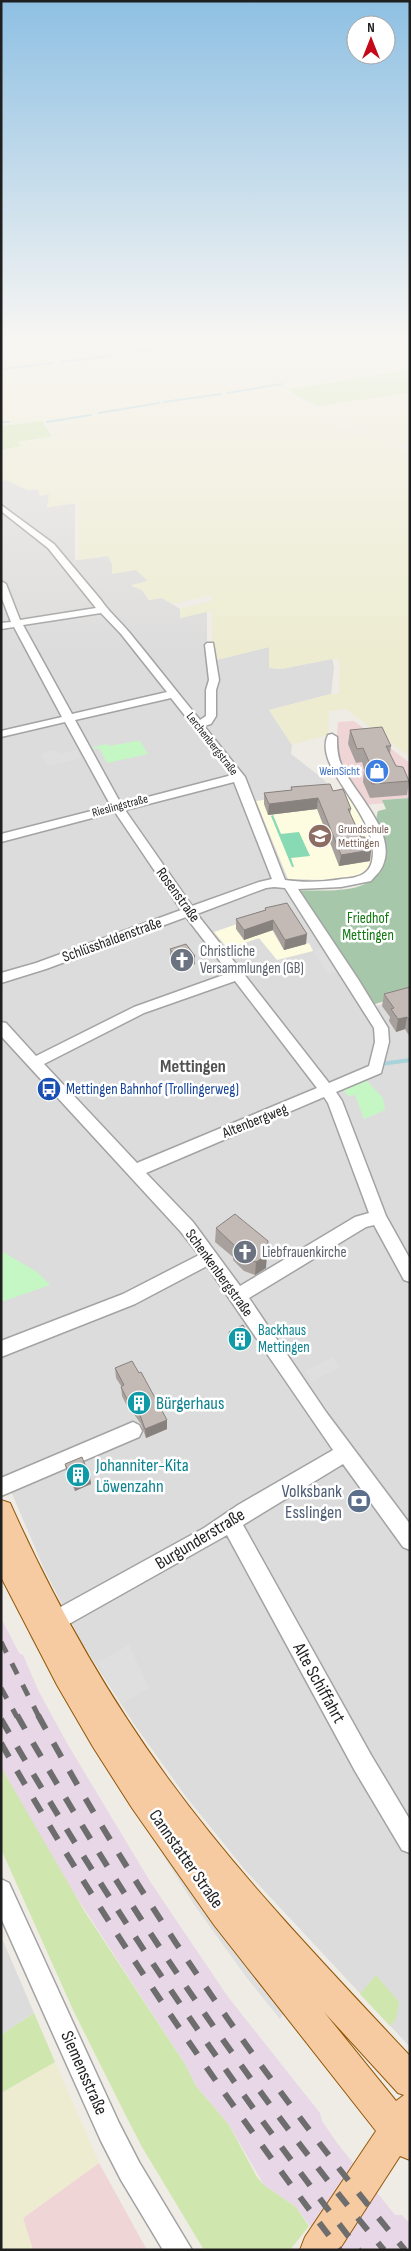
<svg xmlns="http://www.w3.org/2000/svg" width="411" height="2251" font-family="'Sofia Sans Condensed',sans-serif">
<style>
.residential{fill:#dddcdc}
.commercial{fill:#efd5d6}
.industrial{fill:#e8d7e6}
.education{fill:#fdfbe0}
.farmland{fill:#edecd1}
.grass{fill:#cfe7ae}
.cemetery{fill:#a7c7aa}
.park{fill:#c5f7c4}
.pitch{fill:#87dab3}
.parking{fill:#dfdfdf}
.lines{fill:none;stroke-linecap:round;stroke-linejoin:round}
.stream-far1{stroke:#a8d3db;stroke-width:2}
.stream{stroke:#a8d3db;stroke-width:4}
.minor-casing{stroke:#a3a3a3;stroke-width:3}
.major-casing{stroke:#925807;stroke-width:2}
.minor{fill:#fff;fill-rule:evenodd}
.major{fill:#f7cba2;fill-rule:evenodd}
.rail-far1{stroke:#6d6d6d;stroke-width:5;stroke-dasharray:12 12;stroke-linecap:butt}
.rail{stroke:#6d6d6d;stroke-width:6;stroke-dasharray:16 16;stroke-linecap:butt}
.wall{fill:#a8a09c}
.shaded-wall{fill:#88827f}
.building{fill:#c3bab5;stroke:#88827f}
.labels{text-anchor:middle;dominant-baseline:central;stroke-width:5;stroke-linejoin:round;paint-order:stroke}
.far-street-label{font-size:12px;fill:#1f1f1f;stroke:#fff}
.far-shop-label{font-size:12px;fill:#366cbe;stroke:#fff;text-anchor:end}
.far-education-label{font-size:12px;fill:#785e54;stroke:#fff;text-anchor:start}
.street-label{font-size:15px;fill:#1f1f1f;stroke:#fff}
.park-label{font-size:15px;fill:#117811;stroke:#fff}
.worship-label{font-size:15px;fill:#5b616d;stroke:#fff;text-anchor:start}
.transit-label{font-size:15px;fill:#164399;stroke:#fff;text-anchor:start}
.culture-label{font-size:15px;fill:#0d838f;stroke:#fff;text-anchor:start}
.quarter-label{font-size:18px;font-weight:bold;fill:#525252;stroke:#fff}
.near-culture-label{font-size:18px;fill:#0d838f;stroke:#fff;text-anchor:start}
.near-service-label{font-size:18px;fill:#4e5e75;stroke:#fff;text-anchor:end}
.near-street-label{font-size:18px;fill:#1f1f1f;stroke:#fff}
</style>
<rect width="100%" height="100%" fill="#efebe5"/>
<path class="residential" d="M6,480L28,490L38,489L50,494L47,507L75,503V560L108,556L112,563L136,569L148,581L131,586L142,590L149,600L162,598L180,609V618L207,611V652L212,661L269,647V668L282,669L332,658L334,668L331,694L269,710L292,745L291,754L322,778L334,791L343,789L364,820L310,880L292,881L287,890L365,1009L410,996V2047L245,1870L184,1794L134,1724L82,1643L44,1569L11,1491L1,1476V481Z
M1,1936L34,2013L1,2035Z"/>
<path class="commercial" d="M354,721L410,763V798L383,800L384,803L366,805L346,776L339,761L336,746L338,722Z
M99,2163L147,2250H33L23,2218Z"/>
<path class="industrial" d="M1,1618L19,1653L23,1655L39,1692L68,1745L151,1883L228,1997L320,2113L322,2121L337,2143L395,2215H402L410,2224V2250H328L296,2207L264,2185L229,2125L196,2086L185,2064L59,1870L1,1767Z"/>
<path class="education" d="M343,789L364,820L375,850V856L368,870L359,877L337,880L288,879L256,801Z
M266,920L284,950L309,943L313,951L277,960L259,938L228,949L214,932L240,923Z"/>
<path class="farmland" d="M1,338H250L251,341L253,340L252,338L323,341L340,340L337,338H410V370L289,389L283,381L278,368L267,355L274,341L271,342L263,353L275,368L282,383L294,397L317,408L353,432L410,451V757L346,709L329,711L328,735L292,745L269,710L331,694H339L340,668L338,658L282,669L269,668V647L212,661V611L180,618V609L211,601V595L173,604L162,598L149,600L142,590L131,585L148,581L136,570L112,574V564L108,556L79,560V503L47,507L49,494L40,496L38,489L28,490L6,480L1,481V450L21,446L17,443L55,435L45,421L1,426Z
M410,393V443L398,446L357,432L318,407Z
M55,2062L99,2163L23,2218L33,2250H1V2093Z"/>
<path class="grass" d="M410,370V393L318,406L298,397L289,389Z
M42,421L52,436L18,442L21,446L1,450V426Z
M1,1767L85,1912L185,2064L196,2086L229,2125L257,2177L264,2185L296,2207L309,2226L290,2250H204L142,2147L123,2110L74,2012L1,1849Z
M376,1975L399,2002L396,2019L390,2026L360,1994Z
M34,2013L55,2062L1,2093V2035Z"/>
<path class="cemetery" d="M410,798V993L372,1005L296,891C322,889 373,897 382,865C383,860 387,857 386,851C383,838 373,824 378,811L386,809L382,800Z"/>
<path class="park" d="M137,741H140L148,754L107,763L99,748L94,749L93,747L108,744L109,746Z
M365,1079L383,1098L385,1110L364,1119L355,1095L348,1096L342,1088Z
M1,1251L37,1272L50,1285L1,1302Z"/>
<path class="pitch" d="M273,815L281,834L299,832L310,856L291,858L294,867H292L271,816Z"/>
<path class="parking" d="M55,750L60,754L77,750L81,758L48,766L40,754Z
M326,948L341,970L329,974L313,951Z
M333,1357L340,1367L312,1382L305,1371Z
M36,1633L285,2011L280,2019L247,1978L195,1906L66,1700L30,1637Z
M129,1645L149,1688L122,1704L105,1677L98,1662Z"/>
<g class="lines">
<path class="stream-far1" d="M184,346L249,339
M122,354L176,347
M61,362L116,355
M1,369L52,363
M227,393L282,384
M164,402L221,394
M99,413L159,403
M1,422H9
M47,422L91,415"/>
<path class="stream" d="M381,1064L410,1060"/>
<g class="minor-casing">
<path id="minor" d="M1,505L54,544L101,600C108,611 120,621 129,632C153,661 176,691 200,720L206,716V690L209,680L205,645L207,643H213L219,680L216,690V716L211,724L204,726L245,777L285,880C304,883 324,882 342,879C355,878 369,876 372,861C382,816 312,769 328,735L332,734L337,737C337,746 337,755 341,764C353,793 397,831 383,865C381,871 375,876 371,881L341,887L298,889L358,979L388,1028L389,1042L381,1073L336,1092L342,1101L386,1216L410,1259V1282L404,1280L374,1225L366,1227L249,1298L326,1412L410,1524V1550L403,1547L343,1464L243,1525L371,1755L410,1820V1853L402,1850L355,1771L227,1535L60,1629L53,1632L46,1629L43,1622L46,1615L204,1528L238,1505L333,1450L207,1266L135,1304L1,1357V1341L123,1294L199,1255L181,1232L1,1036V1022L6,1023L36,1056L134,1007L229,973L186,917L46,969L1,983V973L36,963L181,910L115,812L1,842V834L111,806L65,722L1,737V731L62,717L14,627L1,629V623L11,622L1,596V581L6,584L20,620L96,608L48,548L1,511ZM101,613L121,634L167,692L72,714L23,625ZM171,698L232,775L121,804L75,720ZM234,782L272,879L259,882L192,906L125,810ZM274,887L285,888L374,1028L375,1042L369,1066L329,1083L197,914L266,888ZM235,981L317,1088L137,1163L44,1064L144,1013ZM324,1097L328,1103L369,1213L355,1217L240,1286L193,1222L146,1173Z
M133,1422L139,1425L142,1431L139,1437L1,1496V1478Z
M1,1879L9,1883L119,2123L139,2162L192,2250H163L121,2180L101,2141L1,1918Z"/>
</g>
<g class="major-casing">
<path id="major" d="M1,1500L10,1503C54,1601 104,1690 167,1777C240,1877 326,1966 410,2056V2160L400,2156L339,2250H300L305,2237L376,2131L214,1925L132,1808L93,1747L57,1685L1,1577ZM324,2012L398,2093L404,2095L396,2101Z"/>
</g>
<use href="#minor" class="minor"/>
<use href="#major" class="major"/>
<path class="rail-far1" d="M1,1642L39,1717
M1,1688L17,1717"/>
<path class="rail" d="M17,1715C124,1903 246,2084 384,2250
M38,1715C142,1905 267,2084 405,2250
M1,1719C108,1905 228,2080 359,2250
M1,1743C102,1920 216,2088 340,2250"/>
</g>
<path class="wall" d="M350,730L391,746L390,754L396,766L409,781L407,795L370,798L363,782L364,769L362,762L356,763L348,744Z
M291,787L333,791L351,809L350,814L361,837L371,850L370,861L339,866L317,809L268,815L264,804V793L291,790Z
M265,908L306,944L284,950L273,930L244,940L236,929V919L265,910Z
M170,949L195,964L179,969L170,957Z
M410,987V1037L405,1029L396,1032L389,1021L390,1017L382,1006L384,994Z
M216,1228L266,1268L255,1275L244,1271L233,1260V1257L215,1242Z
M229,1332L251,1339V1342L237,1349L228,1336Z
M115,1368L139,1373L167,1420V1429L146,1438L141,1424L131,1410H129L122,1396L121,1386L116,1378Z
M65,1464L90,1478L91,1484L75,1491L66,1470Z"/>
<path class="shaded-wall" d="M318,798L317,809L268,815L269,804Z
M371,850L370,861L339,866L341,855Z
M273,920V930L244,940V930Z
M307,934L306,944L284,950L285,940Z
M195,956V964L179,969V961Z
M407,1017L405,1029L396,1032L398,1019Z
M267,1255L266,1268L255,1275L256,1262Z
M251,1339V1342L237,1349V1346Z
M130,1400L131,1410H129L128,1401Z
M167,1420V1429L146,1438L145,1429Z
M90,1478L91,1484L75,1491L74,1485Z"/>
<path class="building" d="M382,727L391,746H386L396,766L403,767L409,781L372,784L364,768L371,766L363,748L357,749L350,730Z
M330,784L333,791L343,789L351,809H348L361,837H365L371,850L341,855L318,798L269,804L264,793L292,790L291,787Z
M287,903L307,934L285,940L273,920L244,930L236,919L266,910L265,908Z
M186,944L195,956L179,961L170,949Z
M410,987V1021L407,1017L398,1019L391,1009L394,1008L384,994Z
M235,1214L268,1241L267,1255L256,1262L245,1258L233,1247L235,1246L216,1228Z
M243,1325L251,1339L237,1346L229,1332Z
M132,1361L139,1373L141,1372L167,1420L145,1429L140,1415L130,1400L128,1401L121,1387L124,1385L115,1368Z
M82,1457L90,1478L74,1485L65,1464Z"/>
<linearGradient id="sky" x2="0" y2="1"><stop stop-color="#8ec0e3"/><stop offset="0.52" stop-color="#f8f6f3"/><stop offset="1" stop-color="#f8f6f3" stop-opacity="0"/></linearGradient>
<rect width="411" height="653" fill="url(#sky)"/>
<defs>
<g id="shop-disc" transform="scale(1.25)"><circle r="9.5" fill="#3f7fe0" stroke="#fff"/><path d="M-5-2.5h2.3a2.7 3.5 0 0 1 5.4 0H5L5.5 6h-11ZM-1.5-2.5h3a1.5 2.3 0 0 0-3 0Z" fill="#fff"/></g>
<g id="school-disc" transform="scale(1.25)"><circle r="9.5" fill="#8d6e63" stroke="#fff"/><path d="M0-5L7-2L0 1L-7-2ZM-4 1L0 2.5L4 1V4Q0 6-4 4Z" fill="#fff"/></g>
<g id="church-disc" transform="scale(1.25)"><circle r="9.5" fill="#6b7280" stroke="#fff"/><path d="M-1.2-6h2.4v3.5h3.3v2.4h-3.3V6h-2.4V-.1h-3.3v-2.4h3.3Z" fill="#fff"/></g>
<g id="bus-disc" transform="scale(1.25)"><circle r="9.5" fill="#1a4fb4" stroke="#fff"/><path d="M-5-6H5V4H4V6H2V4H-2V6H-4V4H-5ZM-3.5-4V0h7V-4ZM-3.5 1.2v1.5H-2V1.2ZM2 1.2v1.5H3.5V1.2Z" fill="#fff"/></g>
<g id="building-disc" transform="scale(1.25)"><circle r="9.5" fill="#0f9aa8" stroke="#fff"/><path d="M-4-6H4V6H1V3H-1V6H-4ZM-2.5-4.3h1.7v1.8h-1.7ZM.8-4.3h1.7v1.8H.8ZM-2.5-1h1.7V.8h-1.7ZM.8-1h1.7V.8H.8Z" fill="#fff"/></g>
<g id="bank-disc" transform="scale(1.25)"><circle r="9.5" fill="#5c6f8a" stroke="#fff"/><path d="M-6-4H6V4H-6ZM0-2.3a2.3 2.3 0 1 0 0 4.6a2.3 2.3 0 1 0 0-4.6Z" fill="#fff"/></g>
</defs>
<g fill-rule="evenodd">
<use href="#shop-disc" x="377" y="771"/>
<use href="#school-disc" x="320" y="836"/>
<use href="#church-disc" x="182" y="960"/>
<use href="#bus-disc" x="49" y="1089"/>
<use href="#church-disc" x="245" y="1252"/>
<use href="#building-disc" x="240" y="1339"/>
<use href="#building-disc" x="139" y="1403"/>
<use href="#building-disc" x="78" y="1475"/>
<use href="#bank-disc" x="359" y="1501"/>
</g>
<g class="labels">
<g class="far-street-label">
<text transform="translate(212 744) rotate(52)">Lerchenbergstraße</text>
<text transform="translate(120 806) rotate(-15)">Rieslingstraße</text>
</g>
<g class="far-shop-label">
<text x="360" y="771">WeinSicht</text>
</g>
<g class="far-education-label">
<text x="338" y="829">Grundschule<tspan x="338" dy="14">Mettingen</tspan></text>
</g>
<g class="street-label">
<text transform="translate(178 895) rotate(54)">Rosenstraße</text>
<text transform="translate(112 940) rotate(-20)">Schlüsshaldenstraße</text>
<text transform="translate(255 1121) rotate(-22)">Altenbergweg</text>
<text transform="translate(219 1273) rotate(54)">Schenkenbergstraße</text>
</g>
<g class="park-label">
<text x="368" y="918">Friedhof<tspan x="368" dy="17">Mettingen</tspan></text>
</g>
<g class="worship-label">
<text x="200" y="951">Christliche<tspan x="200" dy="17">Versammlungen (GB)</tspan></text>
<text x="262" y="1252">Liebfrauenkirche</text>
</g>
<g class="transit-label">
<text x="66" y="1089">Mettingen Bahnhof (Trollingerweg)</text>
</g>
<g class="culture-label">
<text x="258" y="1330">Backhaus<tspan x="258" dy="17">Mettingen</tspan></text>
</g>
<g class="quarter-label">
<text x="193" y="1066">Mettingen</text>
</g>
<g class="near-culture-label">
<text x="156" y="1403">Bürgerhaus</text>
<text x="96" y="1465">Johanniter-Kita<tspan x="96" dy="21">Löwenzahn</tspan></text>
</g>
<g class="near-service-label">
<text x="342" y="1491">Volksbank<tspan x="342" dy="21">Esslingen</tspan></text>
</g>
<g class="near-street-label">
<text transform="translate(200 1539) rotate(-31)">Burgunderstraße</text>
<text transform="translate(319 1683) rotate(61)">Alte Schiffahrt</text>
<text transform="translate(186 1859) rotate(55)">Cannstatter Straße</text>
<text transform="translate(84 2073) rotate(66)">Siemensstraße</text>
</g>
</g>
<rect width="411" height="2251" fill="none" stroke="#1f1f1f" stroke-width="5"/>
<g transform="translate(371 40)"><circle r="24" fill="#ffffff" stroke="#a5a5a5"/>
<path d="M0-4L9 19L0 12L-9 19Z" fill="#c40a1a"/>
<text y="-8" font-size="14" font-weight="bold" text-anchor="middle" fill="#1f1f1f">N</text>
</g>
</svg>
